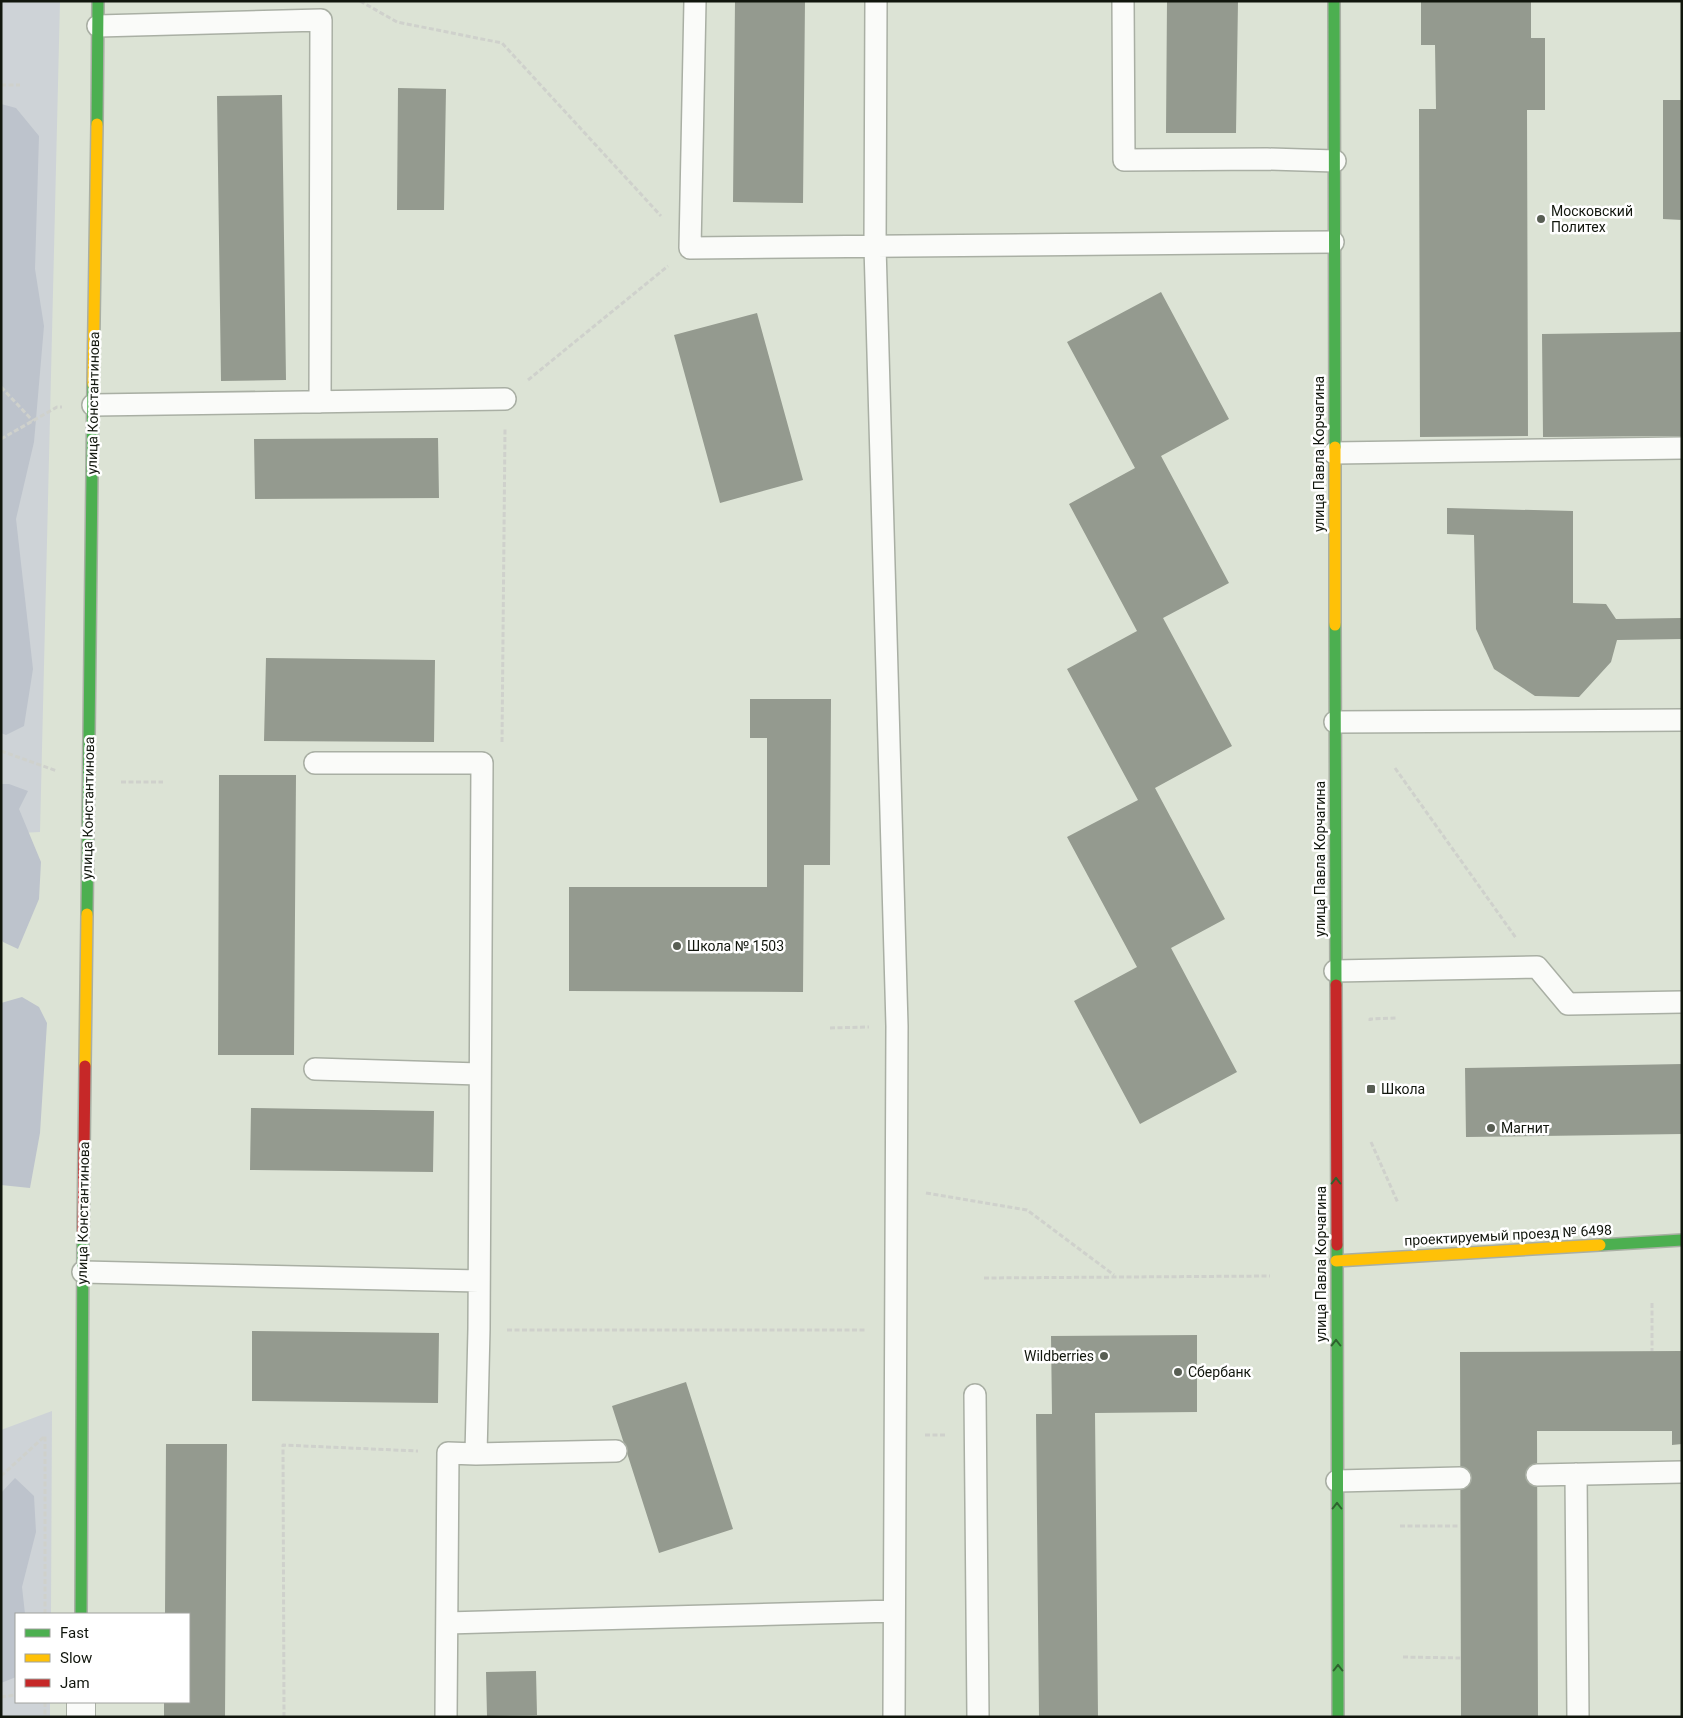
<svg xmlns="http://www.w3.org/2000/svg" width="1683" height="1718" font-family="Roboto,sans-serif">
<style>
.green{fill:#ced3d7}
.forest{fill:#bdc3cc}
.building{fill:#949a8f}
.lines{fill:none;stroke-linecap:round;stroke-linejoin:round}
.lane-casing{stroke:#a9afa4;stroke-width:24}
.street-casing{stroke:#a9afa4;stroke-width:30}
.fast-casing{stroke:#a9afa4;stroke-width:14}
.slow-casing{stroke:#a9afa4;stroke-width:14}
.jam-casing{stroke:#a9afa4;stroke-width:14}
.path{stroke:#cfd1cc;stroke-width:3;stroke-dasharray:5 2.5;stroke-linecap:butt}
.lane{stroke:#fafbf9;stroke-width:21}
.street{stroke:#fafbf9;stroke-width:28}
.fast{stroke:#4caf50;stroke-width:11}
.slow{stroke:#ffc107;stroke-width:11}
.jam{stroke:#c62828;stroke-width:11}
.oneway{stroke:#2e622e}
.poi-dot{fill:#585e53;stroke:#fff;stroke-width:2}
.labels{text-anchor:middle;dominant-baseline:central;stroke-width:5;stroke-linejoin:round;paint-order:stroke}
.poi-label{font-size:14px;fill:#11160d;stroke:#fff;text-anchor:start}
.street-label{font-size:14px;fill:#11160d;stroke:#fff}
</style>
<rect width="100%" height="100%" fill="#dce3d5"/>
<path class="green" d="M1,1H60L40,832L1,834Z
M52,1411L51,1614H16V1702H50V1717H1V1430Z"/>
<path class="forest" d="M1,104L16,108L39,136L35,269L44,326L34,442L16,519L33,669L24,726L6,735L1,733Z
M1,784H9L28,791L19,809L41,862L39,899L18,949L3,942L1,938Z
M22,997L39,1007L47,1023L40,1133L30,1188L1,1185V1003Z
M15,1478L34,1496L36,1532L22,1587L25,1614H16V1677L1,1683V1493Z"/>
<path class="building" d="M735,1H805L803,203L733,202Z
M1167,1H1238L1236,133H1166Z
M1421,1H1531V38H1545V110H1527L1528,436L1420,437L1419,109H1436L1435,45H1421Z
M398,88L446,89L444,210H397Z
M282,95L286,380L221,381L217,96Z
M1663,100H1682V220L1663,219Z
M1161,292L1229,419L1161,456L1229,583L1163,618L1232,746L1155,788L1225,919L1171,948L1237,1072L1140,1124L1074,1001L1137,967L1067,837L1138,800L1067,669L1137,631L1069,504L1135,468L1067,342Z
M757,313L803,480L720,503L674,335Z
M1682,332V436L1543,437L1542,334Z
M438,438L439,498L255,499L254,439Z
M1447,508L1573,511V603L1606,604L1616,619L1682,618V639L1617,640L1611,662L1579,697L1535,696L1494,669L1476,629L1474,535L1447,534Z
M266,658L435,660L434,742L264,741Z
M750,699H831L830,865H804L803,992L569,991V887H767V738H750Z
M219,775H296L294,1055H218Z
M1682,1064V1134L1466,1137L1465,1068Z
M251,1108L434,1111L433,1172L250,1170Z
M252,1331L439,1333L438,1403L252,1401Z
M1197,1335V1412L1095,1413L1098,1717H1039L1036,1414H1052L1051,1336Z
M1682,1351V1444L1672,1445V1431H1537L1538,1717H1461L1460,1352Z
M686,1382L733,1529L659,1553L612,1406Z
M166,1444H227L225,1717H164V1702H189V1614H165Z
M536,1671L537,1715L487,1716L486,1672Z"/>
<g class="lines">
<g class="lane-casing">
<path id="lane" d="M695,1L690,248L1333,242
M876,1L875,246L897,1026L894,1717
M1123,1L1124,160L1267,159L1335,161
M98,26L321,20L320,402
M93,405L505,399
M1334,453L1682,448
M1335,722L1682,720
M315,763H482L479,1329L476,1454L448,1453L446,1717
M1335,971L1537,967L1568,1004L1682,1002
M315,1069L479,1074
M83,1272L479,1281
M975,1395L978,1717
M476,1454L616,1451
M1576,1474L1578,1717
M1537,1475L1682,1472
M1337,1481L1460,1478
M447,1623L894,1611"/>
</g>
<g class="street-casing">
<path id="street" d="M81,1717V1702"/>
</g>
<g class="fast-casing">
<path id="fast" d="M1334,1L1335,447
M97,124L98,1
M1335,625L1336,985
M87,914L93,384
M1337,1245L1338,1717
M1600,1245L1682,1240
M81,1614L83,1235"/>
</g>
<g class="slow-casing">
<path id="slow" d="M93,384L97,124
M1335,447V625
M85,1066L87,914
M1336,1261L1600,1245"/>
</g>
<g class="jam-casing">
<path id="jam" d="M1336,985L1337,1245
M83,1235L85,1066"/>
</g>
<path class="path" d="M360,1L397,22L502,43L661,216
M1,85H20
M528,380L668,266
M1,387L33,421
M1,439L57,407H62
M502,742L505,428
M1,751L57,771
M1395,768L1516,938
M121,782H163
M1370,1021V1019L1397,1018
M830,1028L869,1027
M1371,1142L1398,1203
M926,1193L1027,1210L1114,1275
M984,1278L1270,1276
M1652,1303V1351
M507,1330H866
M925,1435H947
M1,1476L45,1436
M1400,1526H1460
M45,1614V1436
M1403,1657L1461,1658
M1,1697L16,1695
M45,1702V1717
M284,1717L283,1445L418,1451"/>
<use href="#lane" class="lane"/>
<use href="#street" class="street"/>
<use href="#fast" class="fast"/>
<use href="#slow" class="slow"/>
<use href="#jam" class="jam"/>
</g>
<defs><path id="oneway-chevron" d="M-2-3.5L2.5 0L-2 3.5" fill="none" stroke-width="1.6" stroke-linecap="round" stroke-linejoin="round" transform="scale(1.25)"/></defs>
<g class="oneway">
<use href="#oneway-chevron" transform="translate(1336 1181) rotate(-90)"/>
<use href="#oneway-chevron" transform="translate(1336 1343) rotate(-90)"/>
<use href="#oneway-chevron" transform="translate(1337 1506) rotate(-90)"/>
<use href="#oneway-chevron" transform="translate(1338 1668) rotate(-90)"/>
</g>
<g class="poi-dot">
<circle cx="1541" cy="219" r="5"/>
<circle cx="677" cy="946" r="5"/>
<rect x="1366" y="1084" width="10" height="10" rx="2.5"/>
<circle cx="1491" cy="1128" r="5"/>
<circle cx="1104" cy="1356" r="5"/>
<circle cx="1178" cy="1372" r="5"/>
</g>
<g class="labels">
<g class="poi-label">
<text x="1551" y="211">Московский<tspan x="1551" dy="16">Политех</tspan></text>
<text x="687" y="946">Школа № 1503</text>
<text x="1381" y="1089">Школа</text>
<text x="1501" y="1128">Магнит</text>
<text x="1094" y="1356" text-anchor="end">Wildberries</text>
<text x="1188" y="1372">Сбербанк</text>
</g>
<g class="street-label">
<text transform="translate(93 403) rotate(-89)">улица Константинова</text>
<text transform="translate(1319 454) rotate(-90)">улица Павла Корчагина</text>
<text transform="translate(88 808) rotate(-89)">улица Константинова</text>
<text transform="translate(1320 859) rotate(-90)">улица Павла Корчагина</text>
<text transform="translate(83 1213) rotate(-89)">улица Константинова</text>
<text transform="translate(1508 1235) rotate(-3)">проектируемый проезд № 6498</text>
<text transform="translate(1321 1264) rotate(-90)">улица Павла Корчагина</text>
</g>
</g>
<rect width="1683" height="1718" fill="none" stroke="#11160d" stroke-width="5"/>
<rect x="15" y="1613" width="175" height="90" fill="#ffffff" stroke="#a0a29e"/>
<rect x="25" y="1629" width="25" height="8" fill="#4caf50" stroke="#a0a29e"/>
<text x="60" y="1638" font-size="15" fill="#11160d">Fast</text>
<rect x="25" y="1654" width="25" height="8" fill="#ffc107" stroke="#a0a29e"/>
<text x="60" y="1663" font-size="15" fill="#11160d">Slow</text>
<rect x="25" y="1679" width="25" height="8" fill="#c62828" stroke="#a0a29e"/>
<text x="60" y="1688" font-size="15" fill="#11160d">Jam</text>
</svg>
